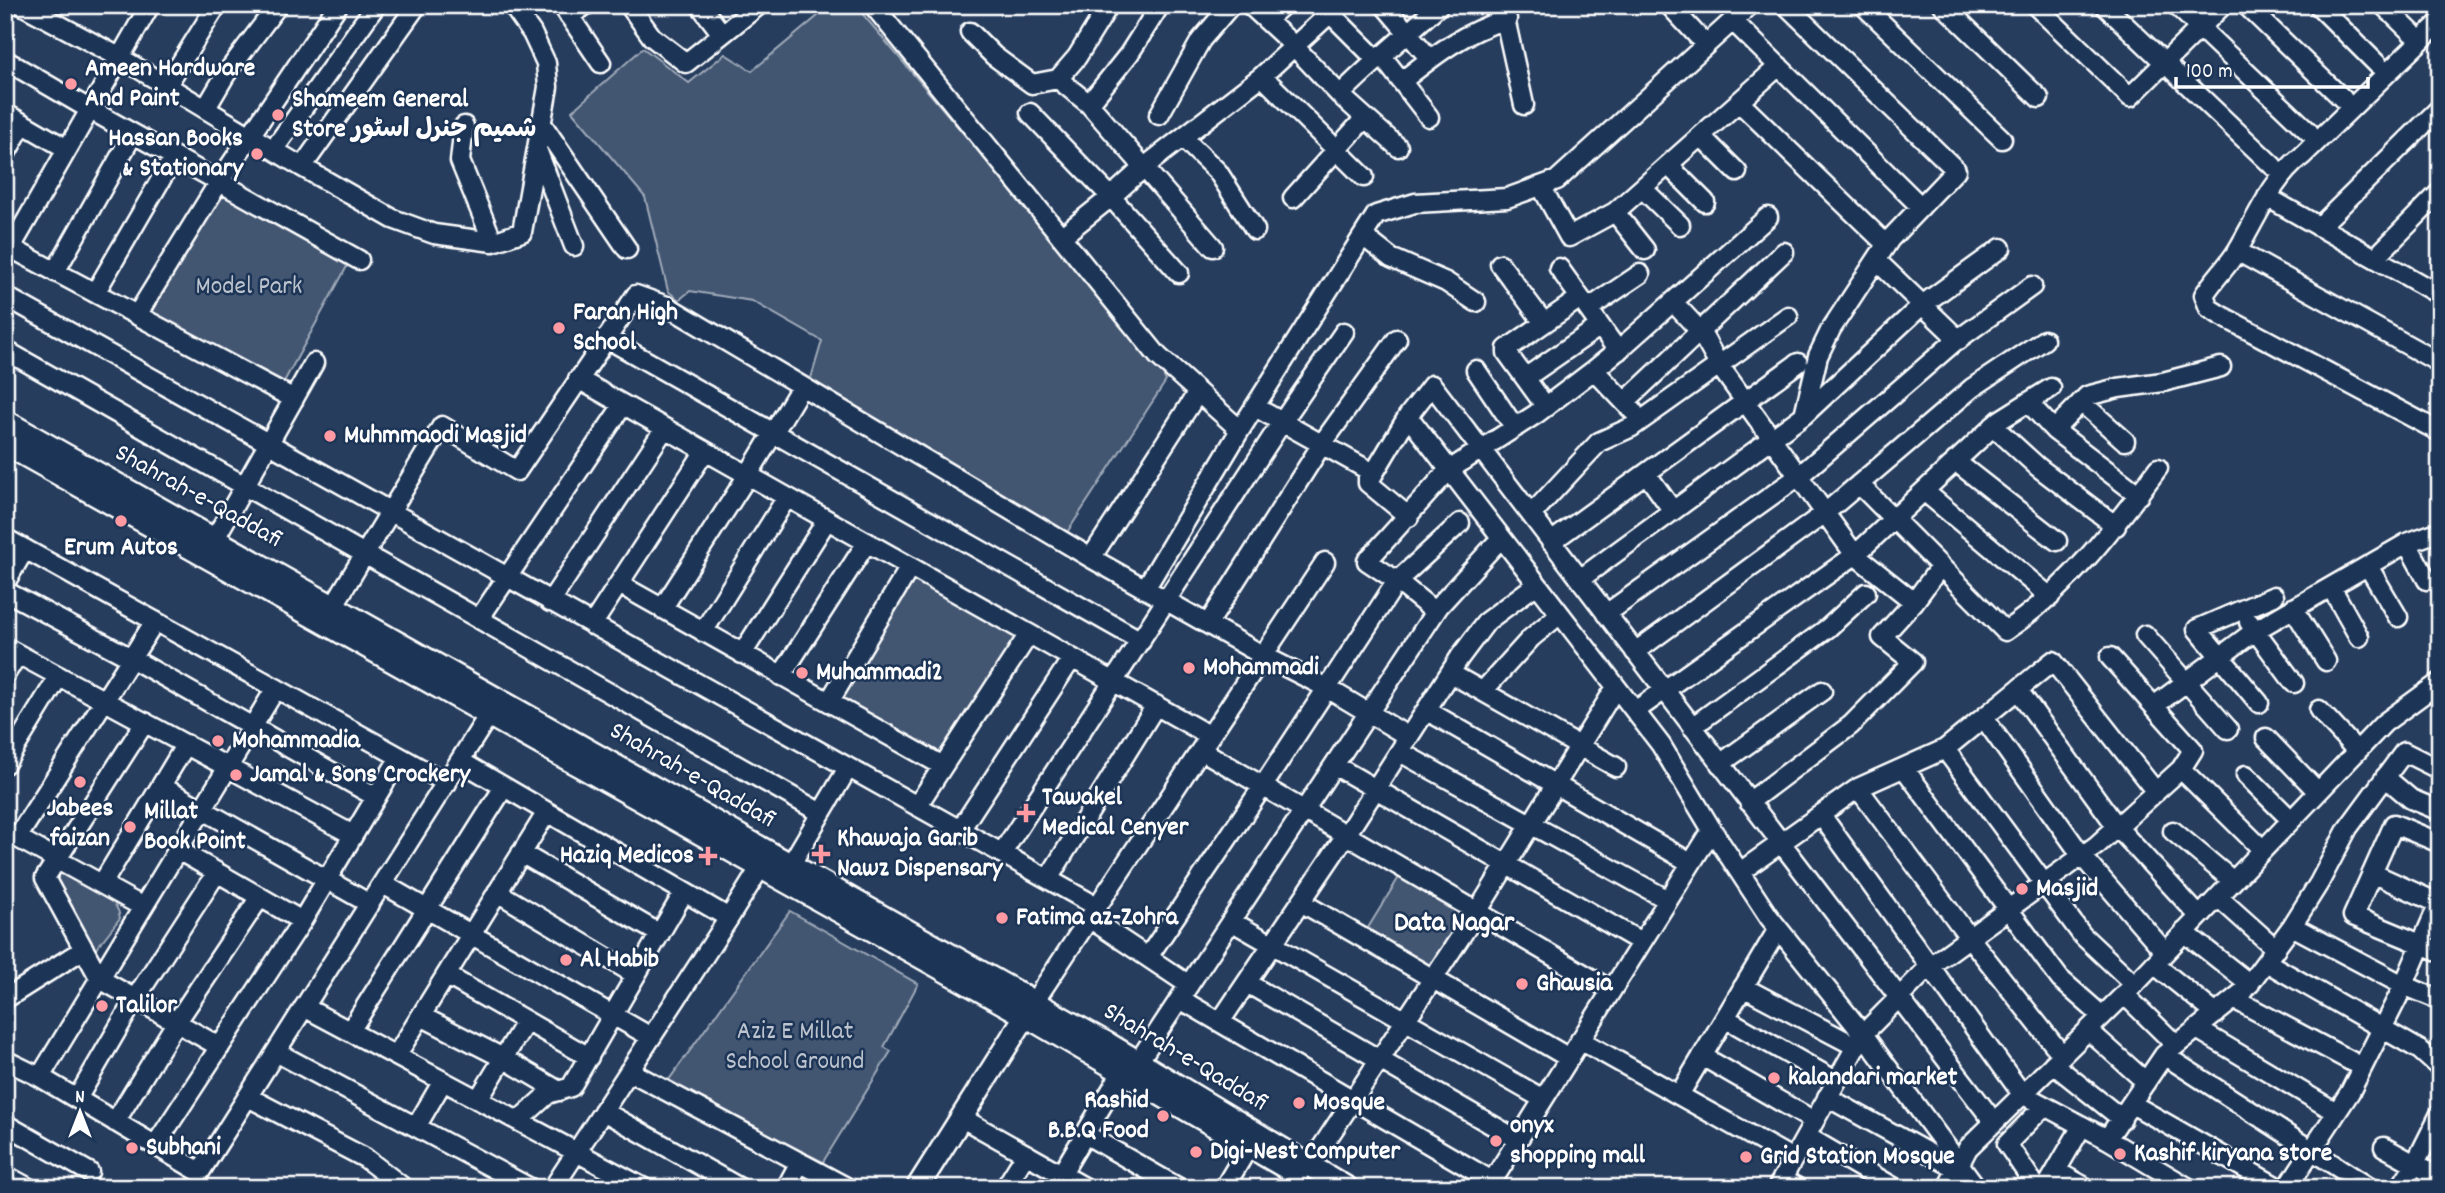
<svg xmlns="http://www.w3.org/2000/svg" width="2445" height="1193" font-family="Dekko,'Playpen Sans Arabic',sans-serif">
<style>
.green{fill:#425672;stroke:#a0aab8;stroke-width:2}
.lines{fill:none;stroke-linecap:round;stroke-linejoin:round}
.minor-casing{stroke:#fff;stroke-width:23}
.major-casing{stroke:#fff;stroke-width:26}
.minor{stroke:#1d3557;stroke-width:18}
.major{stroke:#1d3557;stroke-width:21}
.poi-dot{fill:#ff9aa2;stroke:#1d3557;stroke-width:2.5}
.labels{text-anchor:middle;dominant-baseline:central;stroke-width:5;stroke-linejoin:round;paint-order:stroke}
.poi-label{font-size:26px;font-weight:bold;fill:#fff;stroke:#1d3557;text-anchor:start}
.park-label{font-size:26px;fill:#bdc4ce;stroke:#1d3557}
.street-label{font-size:26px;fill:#fff;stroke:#1d3557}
.neighbourhood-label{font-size:28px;font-weight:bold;fill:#fff;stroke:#1d3557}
</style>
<rect width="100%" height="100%" fill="#263d5e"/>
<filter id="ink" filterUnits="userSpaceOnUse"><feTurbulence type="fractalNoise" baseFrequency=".0143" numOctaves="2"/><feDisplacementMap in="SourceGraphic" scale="14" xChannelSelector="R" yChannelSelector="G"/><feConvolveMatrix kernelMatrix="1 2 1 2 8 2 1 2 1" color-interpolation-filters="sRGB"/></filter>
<g filter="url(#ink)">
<path class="green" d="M831,5H855L1158,364L1166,381L1066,534L809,385L822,341L752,301L690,291L679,300L668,291L645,197L572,111L643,48L689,83L725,54L752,71Z
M214,187L350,261L280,389L144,308Z
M910,567L1029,634L943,766L829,702Z
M61,867C82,880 117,892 120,918L92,954L52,879Z
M1404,869L1477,912L1433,978L1363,936Z
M790,911L918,984L884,1047L891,1051L823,1162L666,1084Z"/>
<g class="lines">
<g class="minor-casing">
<path id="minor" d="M22,5L119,57L302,167L417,5
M562,5L601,63
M629,5L652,37L686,63L759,5
M700,5L722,34
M873,5L1158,356L1240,430
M1250,5L1290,42L1340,95L1398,147
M1384,5L1430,59
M1502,5L1524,105
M1669,5L1706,45
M1863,5L2002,139
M1943,5L2039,98
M2035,5L2130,97L2223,5
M2104,5L2273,166
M2176,5L2309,132
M2246,5L2343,99
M2318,5L2378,65
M2383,5L2412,33
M1330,13L1376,59
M569,16L586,5
M1266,20L1283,5
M1733,21L1921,207
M2440,22L2302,156C2271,180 2257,218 2237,251C2227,267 2214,279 2204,295L2209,308L2220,315L2440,432
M970,32L994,56L1032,84L1058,79L1077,57L1109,5
M1381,55L1429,117
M5,60L89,109L359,260
M1262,76L1364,177
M1058,79L1089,104L1213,247
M1402,81C1436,54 1464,32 1507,19
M167,85L217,5
M1340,95C1371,63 1406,36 1439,5
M1739,102L1886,244
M1089,104L1129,54L1160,5
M206,108L226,74L278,5
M5,113L67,149
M1030,113L1111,197L1179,273
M1159,115L1201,40L1231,5
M542,124L627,249
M464,126L460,161L493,242
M1701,136L1737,172
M1183,138L1218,172L1255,230
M274,149L376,5
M538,152L574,246
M5,155L23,123
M1668,165L1705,202
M302,167L393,219L434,234L493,242L522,232L548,87L546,63L532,33L512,5
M1541,186L1569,237L1615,212L1779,66
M1642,188L1680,225
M2267,197L2440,295
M1293,198L1365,118
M1615,212L1645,250
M2319,227L2440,108
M1363,236L1391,258L1446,282L1476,302
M1061,237L1111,197L1143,168L1262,76L1339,5
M11,248L294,399
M2237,251L2440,363
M5,258L150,5
M2375,258L2440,192
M1877,261L1959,340
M1500,264L1544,323
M1559,268L1618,351
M55,272L133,134
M95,293L174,157
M5,296L1096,906
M1673,302L1700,331L1719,365L1855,555L1914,602
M1588,309L1640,274
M137,315L219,182L338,5
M606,338L1141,641
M5,350L821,813
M1476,370L1515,428
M1594,370L1633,411
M1525,378L1600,326
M578,379L1210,736
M1625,402L1784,252
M2028,402L2054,430L2139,495
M2081,402L2125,441
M1255,407L1368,470V483L1409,517
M1546,407L1507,353V349L1580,298
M1804,415L1922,305L2001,248
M1408,416L1661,745L1712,830L1769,917L1863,1034L1977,1188
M1993,426L2038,467L2116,526
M2054,430L2087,396L2118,388L2163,382L2221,367
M1955,461L2057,541
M1646,473L1673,511
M1368,483L1408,416L1432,385L1994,1122
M1859,484L2005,631C2067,590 2114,528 2158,468
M1924,491L2050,597
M1531,515L1599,442L1632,427L1788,316
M5,538L447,783
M1551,542L1798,363
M2407,543L2427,580
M209,549L314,363
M1091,558L1198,392
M2368,566L2398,617
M1580,579L1804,415L1818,356L1831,329L1890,239L1956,170L1786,5
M5,583L25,549
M619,584L943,766
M2331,587L2359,637
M1145,589L1240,430L1376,215L1415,203L1507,198L1557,180L1750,5
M5,591L131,658L376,797
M550,602L665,428
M334,605L442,426L517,471L636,295L667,306L1091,558L1264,656L1327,688L1409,737
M2293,608L2326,661
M662,609L748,475L801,387
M1435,612L1397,581L1367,561L1449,470L1536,414L1594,370L1621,348L1768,217
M1606,614L1799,476L1953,343L2032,286
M479,619L623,405
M2249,622L2294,683
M1208,624L1322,444L1397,339
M592,625L705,451
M703,632L787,497
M2145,635L2228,729
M5,647L353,835
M1635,652L1825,513L1972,388L2044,340
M742,654L827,520
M1450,673L1616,767
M5,675L18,654
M781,676L867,542
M2018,690L2117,827L2199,916
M1483,691L1531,638L1560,614
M829,702L910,567
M2259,703L2197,629L2274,596
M2154,706L2256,630L2407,543L2440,531
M1426,710L1691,863
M2319,710L2357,751
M1635,711L1855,555L2000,420L2051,388
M1984,718L2082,856L2165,952
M145,722L45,878L100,979L220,1047
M1692,727L1828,628L1866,593
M2266,738L2318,792
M1945,749L2082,935L2134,984
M1201,750L1611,990
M1400,752L1668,900
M460,761L729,918L760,868
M5,764L59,676
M1720,764L1822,691
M1334,765L1641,942
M1904,768L2060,979L2102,1016
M2181,769L2263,850
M2246,775L2291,820
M2385,777L2411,799L2440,811
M161,786L370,904
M1858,788L1969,937L2062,1055
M1749,802L1851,725L1913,662L1882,637L1914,602L1940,567
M917,806L1029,634
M1821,815L2022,1094L2107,1139L2189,1188
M960,830L1072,658
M5,831L143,907
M2173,831L2233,881
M17,838L155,621
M2440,843L2394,824L2353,916L2440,952
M178,850L302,921L400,757
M521,853L660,934
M1002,853L1282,422L1344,332
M791,864L848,768
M1740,872L1858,788L1945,749L2053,661L2156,792
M2372,873L2440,904
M1048,879L1156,705
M102,884L186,744
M383,884L651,1037
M497,892L636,975
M2218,897L2276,949
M1301,902L1569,1058
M1089,918L1189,985
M1231,921L1543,1099
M2292,926L2403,985L2440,1000
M2184,932L2250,984
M1148,957L1263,786L1397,581L1460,523
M2266,962L2420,1050L2440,1068
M2154,964L2216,1014
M446,975L589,1057
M1247,983L1518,1140
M1743,987L1855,1046
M2124,994L2176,1045
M5,999L84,949
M1180,999L1492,1181
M2234,999L2362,1067
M1034,1002L1325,562
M304,1007L644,1188
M421,1016L503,1058L559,1091
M1725,1018L1836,1081
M1220,1022L1346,835L1460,657L1487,621L1537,584
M2197,1029L2336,1112
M2088,1030L2146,1082
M350,1031L504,787
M1580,1040L1793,1159
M276,1052L530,1188
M2164,1055L2370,1188
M396,1056L547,812
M1702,1056L1814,1121
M5,1060L40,1077L200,1172L488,716
M1138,1062L1439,606L1501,538
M2053,1064L2122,1119
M629,1071L848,1188
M40,1077L276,688
M1679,1095L1778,929
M248,1097L365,1158L404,1188
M1827,1097L1957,1169
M77,1099L135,999L217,872
M478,1100L526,1021
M2132,1104L2279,1188
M603,1111L740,1188
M962,1118L1086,1188
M518,1121L548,1094L571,1087L684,892
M115,1122L176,1023L260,897
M5,1124L89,1172
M416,1127L443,1081
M1085,1134L1179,1188
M1806,1136L1895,1188
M2107,1139L2164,1055L2244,991L2292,926L2319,883L2348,828L2404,752L2440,770
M155,1146L302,921
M2384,1147L2440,1178
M1310,1165L1477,912L1616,687
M2056,1171L2087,1188
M5,1175L29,1188
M1782,1179L1798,1188
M553,1188L729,918
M786,1188L800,1162
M1005,1188L1026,1154
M1053,1188L1122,1072
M1224,1188L1249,1146
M1488,1188L1712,830
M1777,1188L1863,1034L1930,966L2097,845L2181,769L2193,750L2110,657
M1947,1188L1968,1148L2138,981L2384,723L2440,682
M2037,1188L2007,1144L2044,1106
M2046,1188L2082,1126
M2287,1188L2350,1092L2401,991L2440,901
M2400,1188L2415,1164L2440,1114"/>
</g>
<g class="major-casing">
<path id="major" d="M5,421L1110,1045L1347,1188
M5,444L1026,1016L1297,1174
M917,1188L1033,1004"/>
</g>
<use href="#minor" class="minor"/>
<use href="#major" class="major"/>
</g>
</g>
<g class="poi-dot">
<circle cx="71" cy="84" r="7"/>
<circle cx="278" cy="115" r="7"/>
<circle cx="257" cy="154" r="7"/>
<circle cx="559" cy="328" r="7"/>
<circle cx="330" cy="436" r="7"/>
<circle cx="121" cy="521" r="7"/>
<circle cx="1189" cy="668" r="7"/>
<circle cx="802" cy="673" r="7"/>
<circle cx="218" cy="741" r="7"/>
<circle cx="236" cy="775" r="7"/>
<circle cx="80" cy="782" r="7"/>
<path d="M1022.5 802.5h7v7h7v7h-7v7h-7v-7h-7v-7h7z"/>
<circle cx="130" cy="827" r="7"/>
<path d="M817.5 843.5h7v7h7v7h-7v7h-7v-7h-7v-7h7z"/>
<path d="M704.5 845.5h7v7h7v7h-7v7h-7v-7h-7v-7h7z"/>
<circle cx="2022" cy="889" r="7"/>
<circle cx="1002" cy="918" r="7"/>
<circle cx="566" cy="960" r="7"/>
<circle cx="1522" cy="984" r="7"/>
<circle cx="102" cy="1006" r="7"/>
<circle cx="1774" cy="1078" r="7"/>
<circle cx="1299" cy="1103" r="7"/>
<circle cx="1163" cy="1116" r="7"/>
<circle cx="1496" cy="1141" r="7"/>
<circle cx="132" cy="1148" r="7"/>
<circle cx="1196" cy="1152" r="7"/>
<circle cx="2120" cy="1154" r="7"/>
<circle cx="1746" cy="1157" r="7"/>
</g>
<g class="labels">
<g class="poi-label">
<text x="85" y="69">Ameen Hardware<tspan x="85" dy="30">And Paint</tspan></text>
<text x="292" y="100">Shameem General<tspan x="292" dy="30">Store شمیم جنرل اسٹور</tspan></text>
<text x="243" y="139" text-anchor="end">Hassan Books<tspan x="243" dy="30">&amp; Stationary</tspan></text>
<text x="573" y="313">Faran High<tspan x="573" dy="30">School</tspan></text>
<text x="344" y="436">Muhmmaodi Masjid</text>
<text x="121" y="548" text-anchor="middle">Erum Autos</text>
<text x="1203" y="668">Mohammadi</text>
<text x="816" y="673">Muhammadi2</text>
<text x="232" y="741">Mohammadia</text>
<text x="250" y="775">Jamal &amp; Sons Crockery</text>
<text x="1042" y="798">Tawakel<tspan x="1042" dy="30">Medical Cenyer</tspan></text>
<text x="80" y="809" text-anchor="middle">Jabees<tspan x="80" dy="30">faizan</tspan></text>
<text x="144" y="812">Millat<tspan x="144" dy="30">Book Point</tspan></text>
<text x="837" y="839">Khawaja Garib<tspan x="837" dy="30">Nawz Dispensary</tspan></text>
<text x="694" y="856" text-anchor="end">Haziq Medicos</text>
<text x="2036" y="889">Masjid</text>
<text x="1016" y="918">Fatima az-Zohra</text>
<text x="580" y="960">Al Habib</text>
<text x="1536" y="984">Ghausia</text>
<text x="116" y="1006">Talilor</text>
<text x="1788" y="1078">kalandari market</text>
<text x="1149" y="1101" text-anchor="end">Rashid<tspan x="1149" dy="30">B.B.Q Food</tspan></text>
<text x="1313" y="1103">Mosque</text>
<text x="1510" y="1126">onyx<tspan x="1510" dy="30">shopping mall</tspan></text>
<text x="146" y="1148">Subhani</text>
<text x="1210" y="1152">Digi-Nest Computer</text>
<text x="2134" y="1154">Kashif kiryana store</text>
<text x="1760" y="1157">Grid Station Mosque</text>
</g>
<g class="park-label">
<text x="249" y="287">Model Park</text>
<text x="795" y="1032">Aziz E Millat<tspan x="795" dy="30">School Ground</tspan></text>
</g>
<g class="street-label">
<text transform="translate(198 497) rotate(29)">Shahrah-e-Qaddafi</text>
<text transform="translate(692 776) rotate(30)">Shahrah-e-Qaddafi</text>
<text transform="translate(1185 1058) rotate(31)">Shahrah-e-Qaddafi</text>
</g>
<g class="neighbourhood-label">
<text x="1454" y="925">Data Nagar</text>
</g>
</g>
<rect width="2445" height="1193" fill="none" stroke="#1d3557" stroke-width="28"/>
<rect x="14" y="14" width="2417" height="1165" fill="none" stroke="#fff" stroke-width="2.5" filter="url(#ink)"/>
<g transform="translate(80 1112)" stroke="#1d3557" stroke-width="5" paint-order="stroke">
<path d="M0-5L12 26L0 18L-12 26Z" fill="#ffffff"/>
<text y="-10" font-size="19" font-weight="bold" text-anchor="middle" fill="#ffffff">N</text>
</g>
<path d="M2176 77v10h192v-10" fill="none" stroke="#ffffff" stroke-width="3.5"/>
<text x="2186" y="77" font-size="21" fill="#ffffff" stroke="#1d3557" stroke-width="5" paint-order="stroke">100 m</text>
</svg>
